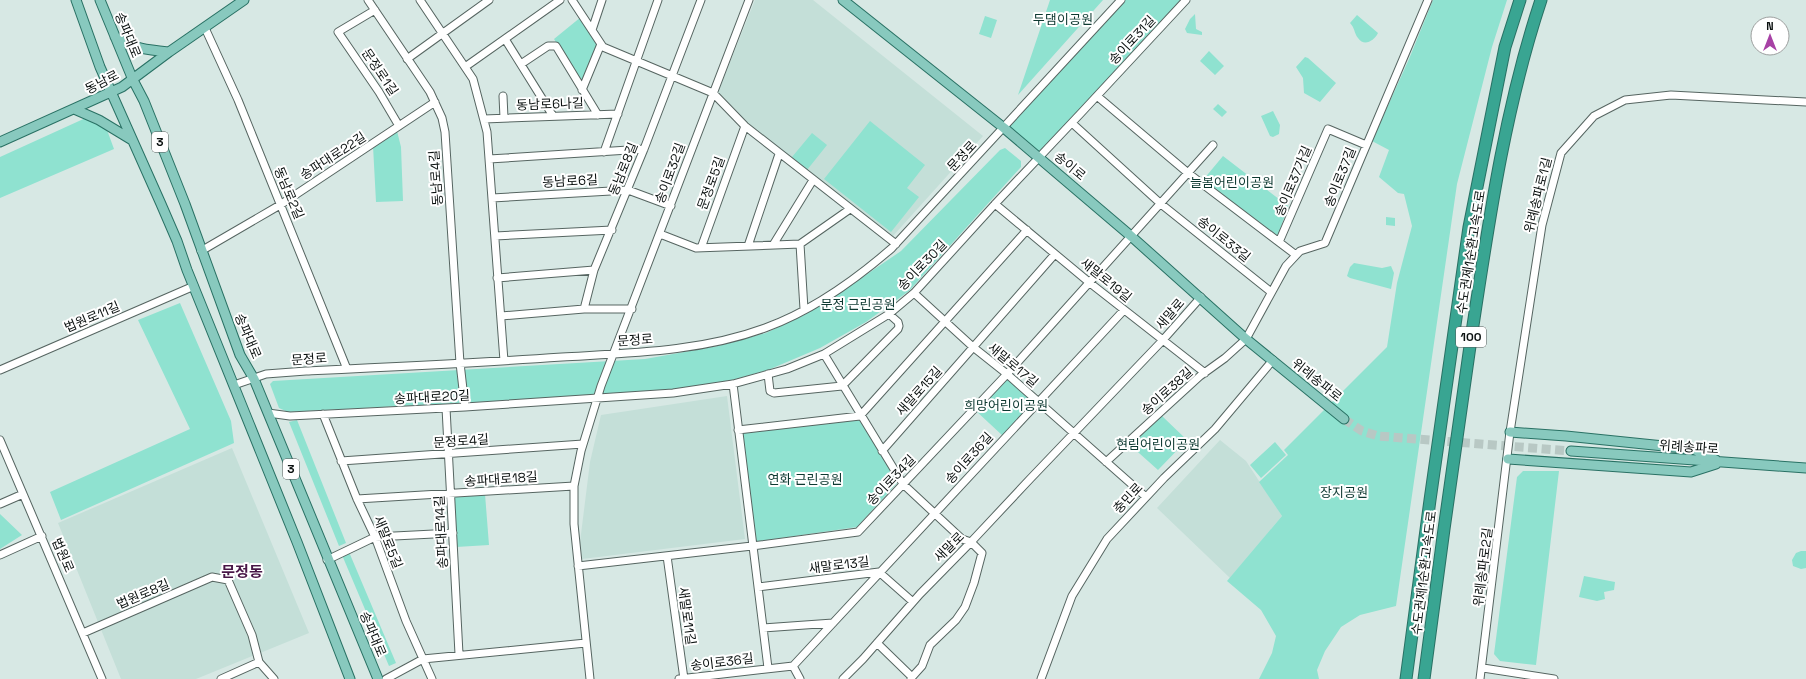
<svg xmlns="http://www.w3.org/2000/svg" width="1806" height="679" font-family="'Space Grotesk','Noto Sans KR',sans-serif">
<style>
.built{fill:#c4dfd8}
.green{fill:#8fe2d0}
.lines{fill:none;stroke-linecap:round;stroke-linejoin:round}
.major-tunnel{stroke:#b8c8c4;stroke-width:9;stroke-dasharray:9 4.5;stroke-linecap:butt}
.minor-casing{stroke:#566561;stroke-width:9}
.major-casing{stroke:#297164;stroke-width:11}
.highway-casing{stroke:#297164;stroke-width:13}
.minor{stroke:#fff;stroke-width:7}
.major{stroke:#88c9be;stroke-width:9}
.highway{stroke:#39a592;stroke-width:11}
.labels{text-anchor:middle;dominant-baseline:central;stroke-width:4;stroke-linejoin:round;paint-order:stroke}
.shield{fill:#fff;stroke:#545858;stroke-width:1}
.shield-label{font-size:12px;font-weight:bold;fill:#0b1110}
.park-label{font-size:13px;fill:#0d3931;stroke:#fff}
.street-label{font-size:13px;fill:#0b1110;stroke:#fff}
.quarter-label{font-size:15px;font-weight:bold;fill:#481747;stroke:#fff}
</style>
<rect width="100%" height="100%" fill="#d7e8e4"/>
<path class="built" d="M755,0H813L983,136L893,236L757,132L718,92Z
M727,396L745,539L582,559L580,542L590,462L601,415Z
M1220,440L1246,461L1282,516L1230,578L1157,508Z
M232,448L309,633L196,679H121L58,523Z"/>
<path class="green" d="M1050,0H1103L1018,95Z
M1121,0H1186L1039,158L1004,128Z
M1433,0H1507L1492,47L1457,184L1396,606L1360,615L1341,627L1325,651L1317,670L1319,679H1259L1272,653L1276,636L1261,610L1227,581L1282,516L1259,482L1288,455L1284,450L1387,347L1397,283L1412,226L1404,194L1398,193L1379,177L1389,150L1372,141L1409,59Z
M1195,14L1196,29L1202,32V35L1187,33L1185,29L1190,19Z
M1357,15L1378,33C1374,41 1364,47 1358,38C1354,33 1355,28 1350,23Z
M985,16L997,20L991,38L979,34Z
M581,17L598,42L581,83L554,39Z
M1209,51L1224,66L1215,75L1200,61Z
M1305,57L1308,58L1336,83L1320,102L1304,93L1303,78L1296,67Z
M1218,104L1227,112L1222,117L1213,109Z
M1273,111L1280,125L1279,134L1273,137L1270,136L1261,116Z
M90,116L103,119L114,149L0,198V157Z
M870,121L925,165L907,188L919,197L891,232L824,179Z
M396,131H397L401,147L403,201L376,202L373,146Z
M812,133L827,145L807,170L792,157Z
M1005,148L1021,161V167L909,291L866,322L820,348L768,370L732,380L671,390L592,396L288,412L279,408L270,384L273,381L645,359L718,346L766,333L804,315L835,296L901,251L1000,150Z
M1223,156L1288,206L1278,236L1203,180Z
M1386,217L1395,218V226L1386,225Z
M1354,263L1382,268L1391,266L1394,273L1391,289L1350,278L1347,276L1350,267Z
M180,303L231,421L234,443L61,520L50,492L190,429L138,320Z
M1006,377L1036,402L1003,436L975,410Z
M1162,416L1187,440L1158,470L1130,445Z
M858,418L898,482L857,527L753,542L741,432Z
M297,420L346,543L339,546L289,422Z
M1275,442L1286,455L1261,478L1250,465Z
M1523,471H1559L1536,665L1500,661L1494,654L1517,477Z
M485,494L489,545L456,547L453,496Z
M0,514L22,535L0,549Z
M1801,551H1806V568L1801,569L1793,566L1792,560L1796,553Z
M349,552L396,663L389,666L342,555Z
M1584,576L1615,582L1614,590L1604,592L1605,599L1597,601L1579,597Z"/>
<g class="lines">
<path class="major-tunnel" d="M1344,419L1362,431L1378,436L1571,451"/>
<g class="minor-casing">
<path id="minor" d="M368,0L430,92L442,118L445,132L460,363L465,407
M420,0L473,79L487,132L504,361
M572,0L603,47L713,93L745,126L896,244
M375,10L338,32L379,92L399,126
M205,28L238,100L347,369
M592,30L602,0
M505,39L553,116
M407,59L489,0
M521,64L548,46H556L598,115
M465,67L560,0
M582,90L601,44
M503,96L504,118
M1097,96L1188,173L1296,255
M484,119L618,114
M1072,123L1161,204L1271,292
M604,152L658,0
M489,159L644,149
M492,198L628,190L671,206
M995,204L1090,283L1205,373
M660,234L696,248L800,244L850,209
M495,236L612,230
M1279,242L1328,129L1366,145
M800,244L804,309
M773,245L813,180
M748,246L779,154
M701,248L745,126
M201,251L280,205L435,102
M497,278L594,270
M914,293L973,347L1007,374L1146,497
M584,309L594,270L644,149L701,0
M501,316L584,309H632
M824,354L903,484L962,539L971,542L982,553L974,583L965,607L956,620L930,645L922,666L912,677
M0,370L194,286
M768,374L770,391L774,393L842,386L898,329L899,326L898,322L889,314
M733,384L768,668
M234,385L266,374L306,371C391,367 477,363 562,357C630,353 700,352 765,328C812,311 854,281 892,248L1121,0
M446,408L459,654
M268,413L290,416L465,407L673,393L733,384L787,369L824,354L889,314L914,293L995,204L1081,113L1186,0
M323,414L357,499L375,537L406,621L432,679
M738,430L860,416L1027,230
M0,440L102,679
M882,451L1055,254
M341,461L583,444
M1106,462L1200,376L1225,358L1246,339L1286,266L1300,251L1325,243L1428,0
M357,499L574,486
M0,504L23,494
M0,555L42,536
M667,556L684,679
M327,560L375,537L453,533
M578,566L752,546L858,532L1007,374L1213,145
M758,587L879,572L913,602
M763,628L833,623
M83,633L212,577L228,580L252,635L259,662
M877,643L912,677L911,679
M259,662L274,679
M793,666L800,679
M1483,668L1554,679
M221,679L259,662
M386,679L423,659L586,643
M590,679L574,524V486L581,451L601,386L749,0
M679,679L793,666L1124,310
M843,679L863,659L920,594L971,542L1030,479L1162,341L1201,297
M1041,679L1072,596L1107,539L1164,478L1215,429L1273,360
M1480,679L1510,432L1542,225L1561,153L1594,116L1625,100L1671,95L1806,102"/>
</g>
<g class="major-casing">
<path id="major" d="M76,0L100,67L161,204L177,241L187,270L297,542L350,679
M100,0L133,80L144,101L185,204L240,355L254,379L378,679
M843,0L1004,128L1132,237L1246,339L1344,419
M115,37C135,49 147,50 169,52
M74,109L99,120L132,140
M0,142L122,87L169,52L244,0
M1510,432L1566,436L1693,449L1716,460
M1571,451L1806,468
M1508,459L1691,472L1716,464"/>
</g>
<g class="highway-casing">
<path id="highway" d="M1406,679L1430,500L1469,227L1505,47L1520,0
M1424,679C1439,563 1455,448 1472,332C1489,220 1505,108 1541,0"/>
</g>
<use href="#minor" class="minor"/>
<use href="#major" class="major"/>
<use href="#highway" class="highway"/>
</g>
<g class="labels">
<g class="shield">
<rect x="152" y="132" width="16" height="20" rx="3"/>
<rect x="1456" y="327" width="30" height="20" rx="3"/>
<rect x="283" y="459" width="16" height="20" rx="3"/>
</g>
<g class="shield-label">
<text x="160" y="142">3</text>
<text x="1471" y="337">100</text>
<text x="291" y="469">3</text>
</g>
<g class="park-label">
<text x="1063" y="19">두댐이공원</text>
<text x="1232" y="182">늘봄어린이공원</text>
<text x="858" y="304">문정 근린공원</text>
<text x="1006" y="405">희망어린이공원</text>
<text x="1158" y="444">현림어린이공원</text>
<text x="805" y="479">연화 근린공원</text>
<text x="1344" y="492">장지공원</text>
</g>
<g class="street-label">
<text transform="translate(128 35) rotate(68)">송파대로</text>
<text transform="translate(1132 40) rotate(-47)">송이로31길</text>
<text transform="translate(380 72) rotate(56)">문정로1길</text>
<text transform="translate(102 82) rotate(-27)">동남로</text>
<text transform="translate(550 104) rotate(-2)">동남로6나길</text>
<text transform="translate(333 156) rotate(-33)">송파대로22길</text>
<text transform="translate(962 156) rotate(-47)">문정로</text>
<text transform="translate(1070 166) rotate(40)">송이로</text>
<text transform="translate(623 169) rotate(-68)">동남로8길</text>
<text transform="translate(670 173) rotate(-70)">송이로32길</text>
<text transform="translate(1340 177) rotate(-68)">송이로37길</text>
<text transform="translate(436 178) rotate(-94)">동남로4길</text>
<text transform="translate(570 181) rotate(-3)">동남로6길</text>
<text transform="translate(1293 181) rotate(-67)">송이로37가길</text>
<text transform="translate(711 183) rotate(-70)">문정로5길</text>
<text transform="translate(289 193) rotate(67)">동남로2길</text>
<text transform="translate(1538 195) rotate(-76)">위례송파로1길</text>
<text transform="translate(1224 239) rotate(39)">송이로33길</text>
<text transform="translate(1471 252) rotate(-81)">수도권제1순환고속도로</text>
<text transform="translate(922 265) rotate(-46)">송이로30길</text>
<text transform="translate(1106 280) rotate(39)">새말로19길</text>
<text transform="translate(1170 314) rotate(-49)">새말로</text>
<text transform="translate(92 317) rotate(-23)">법원로11길</text>
<text transform="translate(248 336) rotate(67)">송파대로</text>
<text transform="translate(635 340) rotate(-4)">문정로</text>
<text transform="translate(309 359) rotate(-4)">문정로</text>
<text transform="translate(1013 365) rotate(40)">새말로17길</text>
<text transform="translate(1317 380) rotate(39)">위례송파로</text>
<text transform="translate(919 391) rotate(-48)">새말로15길</text>
<text transform="translate(1167 391) rotate(-42)">송이로38길</text>
<text transform="translate(432 397) rotate(-3)">송파대로20길</text>
<text transform="translate(461 441) rotate(-4)">문정로4길</text>
<text transform="translate(1689 447) rotate(4)">위례송파로</text>
<text transform="translate(969 458) rotate(-48)">송이로36길</text>
<text transform="translate(501 479) rotate(-4)">송파대로18길</text>
<text transform="translate(891 480) rotate(-46)">송이로34길</text>
<text transform="translate(1128 498) rotate(-47)">충민로</text>
<text transform="translate(441 532) rotate(-93)">송파대로14길</text>
<text transform="translate(388 542) rotate(68)">새말로5길</text>
<text transform="translate(949 547) rotate(-45)">새말로</text>
<text transform="translate(63 555) rotate(67)">법원로</text>
<text transform="translate(839 565) rotate(-7)">새말로13길</text>
<text transform="translate(1483 567) rotate(-83)">위례송파로2길</text>
<text transform="translate(1424 573) rotate(-83)">수도권제1순환고속도로</text>
<text transform="translate(143 594) rotate(-23)">법원로8길</text>
<text transform="translate(687 616) rotate(82)">새말로11길</text>
<text transform="translate(373 634) rotate(67)">송파대로</text>
<text transform="translate(722 662) rotate(-7)">송이로36길</text>
</g>
<g class="quarter-label">
<text x="242" y="571">문정동</text>
</g>
</g>
<g transform="translate(1770 36)"><circle r="19" fill="#ffffff" stroke="#9da09f"/>
<path d="M0-3L7 15L0 10L-7 15Z" fill="#a741a5"/>
<text y="-6" font-size="11" font-weight="bold" text-anchor="middle" fill="#0b1110">N</text>
</g>
</svg>
